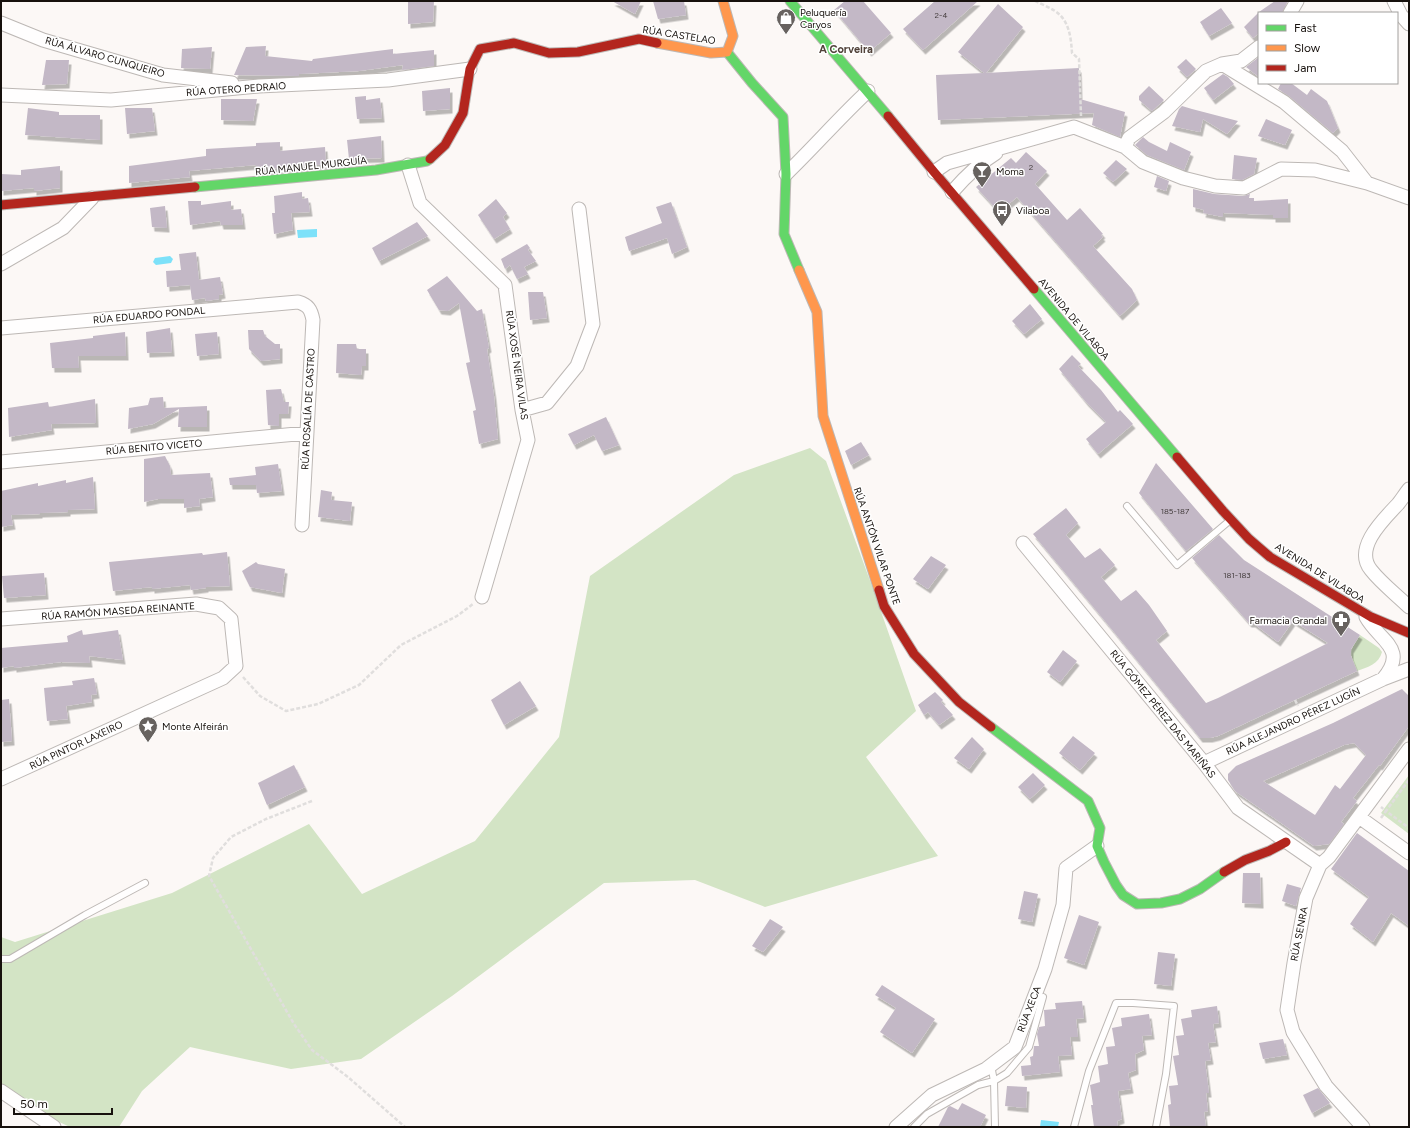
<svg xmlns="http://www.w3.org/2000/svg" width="1410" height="1128" font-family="Figtree,sans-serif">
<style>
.green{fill:#d3e4c5}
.water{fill:#7de1f9}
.building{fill:#c3b8c6;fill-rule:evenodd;filter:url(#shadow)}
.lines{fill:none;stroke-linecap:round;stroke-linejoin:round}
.lane-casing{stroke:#bdb8b5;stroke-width:8}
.street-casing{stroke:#bdb8b5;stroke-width:15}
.fast-casing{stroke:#bdb8b5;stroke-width:11}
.slow-casing{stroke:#bdb8b5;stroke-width:11}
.jam-casing{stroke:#bdb8b5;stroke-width:11}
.path{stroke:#e0dedd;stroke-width:2.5;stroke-dasharray:4 2;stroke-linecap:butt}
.lane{stroke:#fffefe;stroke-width:6}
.street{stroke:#fffefe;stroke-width:13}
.fast{stroke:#63d668;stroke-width:9}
.slow{stroke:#ff974d;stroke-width:9}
.jam{stroke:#b3261e;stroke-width:9}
.labels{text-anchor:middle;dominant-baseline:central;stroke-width:3;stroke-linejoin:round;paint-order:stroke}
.number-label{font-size:8px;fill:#423b3b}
.poi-label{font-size:10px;fill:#17110d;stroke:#fff;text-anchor:start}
.street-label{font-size:10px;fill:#17110d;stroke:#fff}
.neighbourhood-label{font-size:11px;font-weight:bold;fill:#52433b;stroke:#fff}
</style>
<defs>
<filter id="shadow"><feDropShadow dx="2.5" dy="4.5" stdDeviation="0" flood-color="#0004"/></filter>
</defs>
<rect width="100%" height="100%" fill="#fcf8f6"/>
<path class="green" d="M810,448L826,461L872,586L916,711L866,757L938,856L765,907L695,880L604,883L452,996L361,1059L291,1069L190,1047L142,1091L119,1127H70L1,1095V937L15,942L172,893L309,824L362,894L475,841L559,737L590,576L734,475Z
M1360,635L1379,648L1382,652C1379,664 1368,667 1357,671C1349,651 1349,653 1360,635Z
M1409,775V834L1381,813Z"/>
<path class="water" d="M317,229V237L298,238L297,230Z
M170,256L173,259L171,263L156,265L153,262L155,258Z
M1041,1120L1059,1122L1058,1127H1040Z"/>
<path class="building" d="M422,1H434L433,22L408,24V2Z
M612,1H641L635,14Z
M653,1H684L686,15L658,19Z
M845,1H863L891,33L869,52L834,10Z
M935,1H978L923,50L903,29Z
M1275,1H1288L1282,13H1259V33L1253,38L1244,27L1259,12Z
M998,4L1023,27L986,73L1079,68L1080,99L1125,112L1120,137L1092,125L1094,113L938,120L936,75L984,73L958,52Z
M1221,8L1232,23L1209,36L1200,22Z
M266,46L265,56L312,61L313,59L393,49V54L434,50V66L402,70L403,65L359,71L299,74V76L234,75L246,47Z
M212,47L210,69L181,68L182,49Z
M1259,57V77L1246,67Z
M1186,59L1196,69L1187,77L1177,67Z
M46,60H69L67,84L42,85Z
M1223,74L1228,77L1234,84L1213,100L1204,88Z
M1281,83H1291L1307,95L1311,89L1327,101L1338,128L1333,133L1289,96L1278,89Z
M1149,86L1164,100L1152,111L1139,100V96Z
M450,88V109L423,111L422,91Z
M366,96V100L380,98L382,118L357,119L355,97Z
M221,99H257L253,121L221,120Z
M1182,106L1192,109L1238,121L1227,134L1203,119L1200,132L1172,126L1179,109Z
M28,108L59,112V115H100V140L25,135Z
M125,108H152L155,131L127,134Z
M1266,119L1292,130L1285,145L1258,136Z
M381,136L382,158L349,159L347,140Z
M1143,137L1149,142L1167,151L1170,142L1191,152L1184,170L1147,155L1135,145Z
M280,142V151L325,147L326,164L297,167V166L256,170V165L189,171L190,177L129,183V166L206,156V149L256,146V143Z
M1026,152L1047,171L1035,184L1067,220L1080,208L1103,234L1101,235L1103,237L1093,246L1132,289L1137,300L1120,316L1017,197L999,212L976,187L1011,158L1016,163Z
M1234,155L1257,158L1254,174L1242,180L1232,179Z
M1116,160L1127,169L1113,182L1103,173Z
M60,166V188L34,191V188L1,191V174L21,175V170Z
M1157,176L1169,181L1166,191L1154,187Z
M1193,189L1214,194L1243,196L1250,194L1249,198H1254V201L1288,199V218H1273V215L1223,213V217L1203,213L1204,210L1193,207Z
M302,192V199L308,198L310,212L291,213L293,230L274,234L272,213H275L274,196Z
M496,199L507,213L503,217L510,229L494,239L478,215Z
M188,201H201V205L231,201V210L241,209L243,225H221L220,221L190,225Z
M671,202L687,247L672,254L667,238L629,251L625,237L662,223L656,207Z
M165,206L167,228L152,227L150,208Z
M417,222L428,236L379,261L372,248Z
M527,244L530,248L528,250L536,261L524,267L528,274L517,279L510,265L505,269L501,259Z
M196,252L199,280L220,277L223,294L219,295V299L206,301L205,298L192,300L190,285L167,287L166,271L181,270L179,254Z
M447,276L477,311L482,309L489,348L487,349L494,396L498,439L479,444L473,411L476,410L466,363L470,362L459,303L448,311L439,310L427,290Z
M528,292H543L547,318L530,320Z
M1030,304L1042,319L1024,334L1012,321Z
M170,328L172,352L147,353L146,332Z
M248,330H263L265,336L275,344H280V359L261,361L249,349Z
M125,332L126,356H78L79,368H52L50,343L93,338V336Z
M217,332L219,354L197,356L195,334Z
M337,344H356L357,349H366V366H362L361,375L336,373Z
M1072,355L1081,364L1078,366L1101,390L1118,412L1120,410L1133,424L1098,454L1086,439L1106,422L1086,402L1059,369Z
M281,389L284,402H289L288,414H279V426L268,425L266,390Z
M163,397L164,408L207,406V427H178L179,409L153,424L128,429L129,408L148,405L150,398Z
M95,399L96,423L51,424L52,430L9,437L8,408L48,402L49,407Z
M606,417L619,445L602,451L594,435L574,445L568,434Z
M861,442L869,455L851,465L845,451Z
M165,456L170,466L171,475L210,473L213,497L199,499L200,506L184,508V499H158L144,502V459Z
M1156,463L1213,529L1186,551L1139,493Z
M278,464L282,491L257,493L256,485H230L229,478L256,475L255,467Z
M93,477L95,509L68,510V512L40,513V514L11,515L13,525L1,527V491L38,483V486L66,480V483Z
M321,490L332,492L331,500L352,502L350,521L318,517Z
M1066,508L1078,523L1066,535L1085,558L1100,548L1115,565L1101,577L1121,601L1136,590L1149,605L1167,631L1156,640L1206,703L1218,698L1328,643L1293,621L1278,642L1253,623H1249L1192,558L1219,535L1244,560L1360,635L1351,649V656L1357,671L1218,736L1210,738H1200L1114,632L1033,534Z
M227,552L230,586L206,587V588L191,590L190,585L152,589V587L113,591L109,562L192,554L202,553L203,555Z
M931,556L946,565L928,589L913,579Z
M256,562L258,564L285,569L282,593L250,587L242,571Z
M44,573L46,595L4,598L2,576Z
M82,630L83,635L118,630L123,660L89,656L90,663L61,662L14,668V666L1,668V648L68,642L67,636Z
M1063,650L1077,661L1060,682L1047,672Z
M94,678L97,694L91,695L92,702L66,706L68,719L47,721L44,688L73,685L72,681Z
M520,681L536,706L504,725L491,700Z
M1402,689L1409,696V726L1380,766L1379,765L1353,798L1357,801L1341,822L1344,824L1329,844L1314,846L1235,791L1228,780V774L1236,766L1333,723ZM1354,743L1366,755L1340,789L1335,785L1315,815L1263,781L1344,745Z
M935,692L943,700L941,702L953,715L939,725L928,712L924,715L918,705Z
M9,699L12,741L1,742V700Z
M1073,736L1095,753L1080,770L1059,753Z
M972,737L984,749L969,769L954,758Z
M294,765L305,787L267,805L258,783Z
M1033,773L1045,785L1030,799L1018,787Z
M1357,833L1409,871V926L1391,913L1373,942L1350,924L1369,897L1331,869Z
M1243,873H1260L1261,904L1242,903Z
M1287,884L1301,888L1296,906L1282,901Z
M1024,891L1038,894L1032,922L1018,919Z
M1079,915L1099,922L1084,965L1064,958Z
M770,919L783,927L763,952L752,946Z
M1158,952L1175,954L1171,986L1154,984Z
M882,985L935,1019L912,1053L880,1032L896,1008L875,995Z
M1082,1001L1084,1018L1076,1019L1078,1037H1070L1072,1055L1058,1056L1060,1072L1022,1076L1021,1066L1031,1065L1030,1057L1033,1056L1034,1046H1039L1037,1034L1039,1027L1045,1026L1044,1010L1056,1009L1055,1003Z
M1217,1006L1219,1023L1213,1024L1216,1042L1208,1043L1211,1060L1205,1061L1209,1093H1206L1208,1111L1204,1112L1206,1127H1170L1168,1105L1171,1104L1169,1086L1178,1085L1173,1056L1179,1055L1176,1036L1184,1035L1181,1019L1192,1017L1191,1010Z
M1149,1014L1152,1035L1142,1036L1144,1050L1135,1054L1136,1070L1128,1073L1131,1089L1118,1091L1122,1119L1117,1121L1118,1127H1094L1091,1105H1093L1090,1085L1100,1082L1098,1066L1108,1064L1106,1047L1115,1046L1112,1028L1122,1026L1121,1018Z
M1283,1039L1287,1055L1263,1059L1259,1043Z
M1007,1086L1027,1087L1026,1108L1005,1106Z
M1318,1088L1330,1103L1312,1113L1303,1095Z
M962,1103L986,1115L980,1127H938L948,1107L950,1106L958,1110Z"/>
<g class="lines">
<g class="lane-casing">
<path id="lane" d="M1127,506L1177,565L1228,522
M1,959H10L85,915L145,883
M991,1065L994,1081L995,1127
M914,1127L927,1114L978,1085L994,1081L1007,1073L1029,1047L1043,997
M1074,1127L1089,1071L1116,1003H1133L1174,1006L1166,1074L1156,1127"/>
</g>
<g class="street-casing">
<path id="street" d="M1394,1L1401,15L1409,24
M1290,13L1297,1
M1,23L43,40L163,75L232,83
M1222,64L1284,102L1342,151L1367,183
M1,95L111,100L259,86L388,80L470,69
M1125,147L1129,138L1164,112L1206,71L1222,64L1241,61L1259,47
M408,165L420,203L505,285L522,410L528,440L482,597
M934,172L947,163L1074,127L1125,147L1143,162L1183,178L1215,186L1244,188L1281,169L1315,170L1367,183L1409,198
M786,174C814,147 839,118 868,91
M952,192C965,177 978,164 996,153
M1,264L63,228L92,198
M1,328L298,302C308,305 311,309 313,320L302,525
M522,410L547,403L577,366L593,324L579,209
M1,462L307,433
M1409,489C1405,494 1402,499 1398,504C1384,519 1353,548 1371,570C1382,584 1397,595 1409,607
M1023,543L1204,763L1238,808L1320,865
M1366,617C1379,641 1409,648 1383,679
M1,619L196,604L219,608L231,619L236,666L223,678L1,779
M1204,763L1383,679L1409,669
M1359,817L1409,853
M1,1091L54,1127
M896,1127L932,1095L986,1069L1015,1047L1045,969L1063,905L1066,868L1097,846
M1363,1127L1326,1086L1293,1032L1287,1010L1294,963L1306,898L1320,865L1329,857L1409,749"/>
</g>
<g class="fast-casing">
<path id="fast" d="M790,1L888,116
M727,52L752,83L783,117L786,174L784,234L799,270
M195,187L376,170L427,161L430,159
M1034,289L1177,457
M991,727L1088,801L1100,828L1097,846L1104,862L1116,885L1123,895L1137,904L1161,903L1180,899L1200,889L1224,872"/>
</g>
<g class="slow-casing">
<path id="slow" d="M657,43L711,53L727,52L733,36L723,1
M799,270L817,312L823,416L879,590"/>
</g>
<g class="jam-casing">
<path id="jam" d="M888,116L934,172L1034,289
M430,159L445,145L463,113L470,69L480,49L514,43L549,53L578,52L639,39L657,43
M1,205L195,187
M1177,457L1223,511L1249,539L1270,557L1371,617L1409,633
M879,590L884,606L914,654L959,702L991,727
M1224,872L1245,860L1269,851L1286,842"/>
</g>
<path class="path" d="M1035,1C1041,4 1049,7 1055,11C1069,20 1071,37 1072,53L1079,59L1081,116
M243,677L260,696L286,711L318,704L359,685L401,645L457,616L473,604
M1295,700L1298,706
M1409,780L1386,811L1409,828
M312,801L266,819L231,837L213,858L209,876L294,1024L312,1050L348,1077L405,1127
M1381,818L1386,811L1381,807"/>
<use href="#lane" class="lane"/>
<use href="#street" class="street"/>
<use href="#fast" class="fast"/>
<use href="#slow" class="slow"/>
<use href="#jam" class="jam"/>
</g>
<defs>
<g id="shop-pin" transform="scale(1)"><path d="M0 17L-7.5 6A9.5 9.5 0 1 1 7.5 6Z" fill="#67625f" stroke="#fff"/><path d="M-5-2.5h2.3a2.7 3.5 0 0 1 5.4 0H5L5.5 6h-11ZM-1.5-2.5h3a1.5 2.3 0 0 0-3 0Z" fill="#fff"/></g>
<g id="bar-pin" transform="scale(1)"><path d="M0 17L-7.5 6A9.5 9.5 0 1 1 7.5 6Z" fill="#67625f" stroke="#fff"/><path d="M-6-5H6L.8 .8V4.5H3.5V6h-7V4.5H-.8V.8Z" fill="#fff"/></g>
<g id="bus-pin" transform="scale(1)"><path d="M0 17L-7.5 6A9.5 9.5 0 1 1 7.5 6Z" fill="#67625f" stroke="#fff"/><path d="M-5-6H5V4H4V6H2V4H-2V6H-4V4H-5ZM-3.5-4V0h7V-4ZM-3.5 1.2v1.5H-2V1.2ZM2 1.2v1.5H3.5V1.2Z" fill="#fff"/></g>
<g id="pharmacy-pin" transform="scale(1)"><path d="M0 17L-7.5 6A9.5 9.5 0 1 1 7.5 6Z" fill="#67625f" stroke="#fff"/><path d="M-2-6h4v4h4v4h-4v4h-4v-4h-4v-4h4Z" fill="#fff"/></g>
<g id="sight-pin" transform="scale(1)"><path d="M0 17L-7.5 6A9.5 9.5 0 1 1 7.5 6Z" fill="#67625f" stroke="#fff"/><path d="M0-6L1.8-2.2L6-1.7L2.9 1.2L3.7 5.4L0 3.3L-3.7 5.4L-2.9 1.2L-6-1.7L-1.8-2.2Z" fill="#fff"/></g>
</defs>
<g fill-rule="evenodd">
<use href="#shop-pin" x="786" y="18"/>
<use href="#bar-pin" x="982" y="171"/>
<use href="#bus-pin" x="1002" y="210"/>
<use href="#pharmacy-pin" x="1341" y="620"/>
<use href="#sight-pin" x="148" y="726"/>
</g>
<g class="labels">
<g class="number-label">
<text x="941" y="15">2-4</text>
<text x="1031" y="167">2</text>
<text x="1175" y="511">185-187</text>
<text x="1237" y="575">181-183</text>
</g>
<g class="poi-label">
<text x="800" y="12">Peluquería<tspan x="800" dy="12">Caryos</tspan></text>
<text x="996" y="171">Moma</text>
<text x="1016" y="210">Vilaboa</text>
<text x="1327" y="620" text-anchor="end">Farmacia Grandal</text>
<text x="162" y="726">Monte Alfeirán</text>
</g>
<g class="street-label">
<text transform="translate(679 35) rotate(9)">RÚA CASTELAO</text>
<text transform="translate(105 57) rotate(16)">RÚA ÁLVARO CUNQUEIRO</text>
<text transform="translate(236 89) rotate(-4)">RÚA OTERO PEDRAIO</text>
<text transform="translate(311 166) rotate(-6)">RÚA MANUEL MURGUÍA</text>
<text transform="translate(149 315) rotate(-5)">RÚA EDUARDO PONDAL</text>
<text transform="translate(1074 319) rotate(50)">AVENIDA DE VILABOA</text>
<text transform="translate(517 365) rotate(82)">RÚA XOSÉ NEIRA VILAS</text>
<text transform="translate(308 409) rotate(-87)">RÚA ROSALÍA DE CASTRO</text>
<text transform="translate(154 447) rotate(-5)">RÚA BENITO VICETO</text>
<text transform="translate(877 546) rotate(71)">RÚA ANTÓN VILAR PONTE</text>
<text transform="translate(1320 573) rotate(32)">AVENIDA DE VILABOA</text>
<text transform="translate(118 611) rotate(-4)">RÚA RAMÓN MASEDA REINANTE</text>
<text transform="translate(1163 714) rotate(51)">RÚA GÓMEZ PÉREZ DAS MARIÑAS</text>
<text transform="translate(1293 721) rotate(-25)">RÚA ALEJANDRO PÉREZ LUGÍN</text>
<text transform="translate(76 745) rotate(-25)">RÚA PINTOR LAXEIRO</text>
<text transform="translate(1299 934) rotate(-79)">RÚA SENRA</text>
<text transform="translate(1029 1009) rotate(-69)">RÚA XECA</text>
</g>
<g class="neighbourhood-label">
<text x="846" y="49">A Corveira</text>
</g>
</g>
<rect width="1410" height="1128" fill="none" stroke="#17110d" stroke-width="4"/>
<rect x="1258" y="12" width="140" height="72" fill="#ffffff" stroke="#a2a09e"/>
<rect x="1266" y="25" width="20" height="6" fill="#63d668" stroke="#a2a09e"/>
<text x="1294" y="32" font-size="12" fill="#17110d">Fast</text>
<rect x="1266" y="45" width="20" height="6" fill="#ff974d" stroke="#a2a09e"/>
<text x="1294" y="52" font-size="12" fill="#17110d">Slow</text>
<rect x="1266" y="65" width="20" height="6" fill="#b3261e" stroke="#a2a09e"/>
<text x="1294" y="72" font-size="12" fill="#17110d">Jam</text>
<path d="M14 1108v6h98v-6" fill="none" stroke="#17110d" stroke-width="2"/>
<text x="20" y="1108" font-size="12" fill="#17110d" stroke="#ffffff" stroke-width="3" paint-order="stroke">50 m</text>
</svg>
